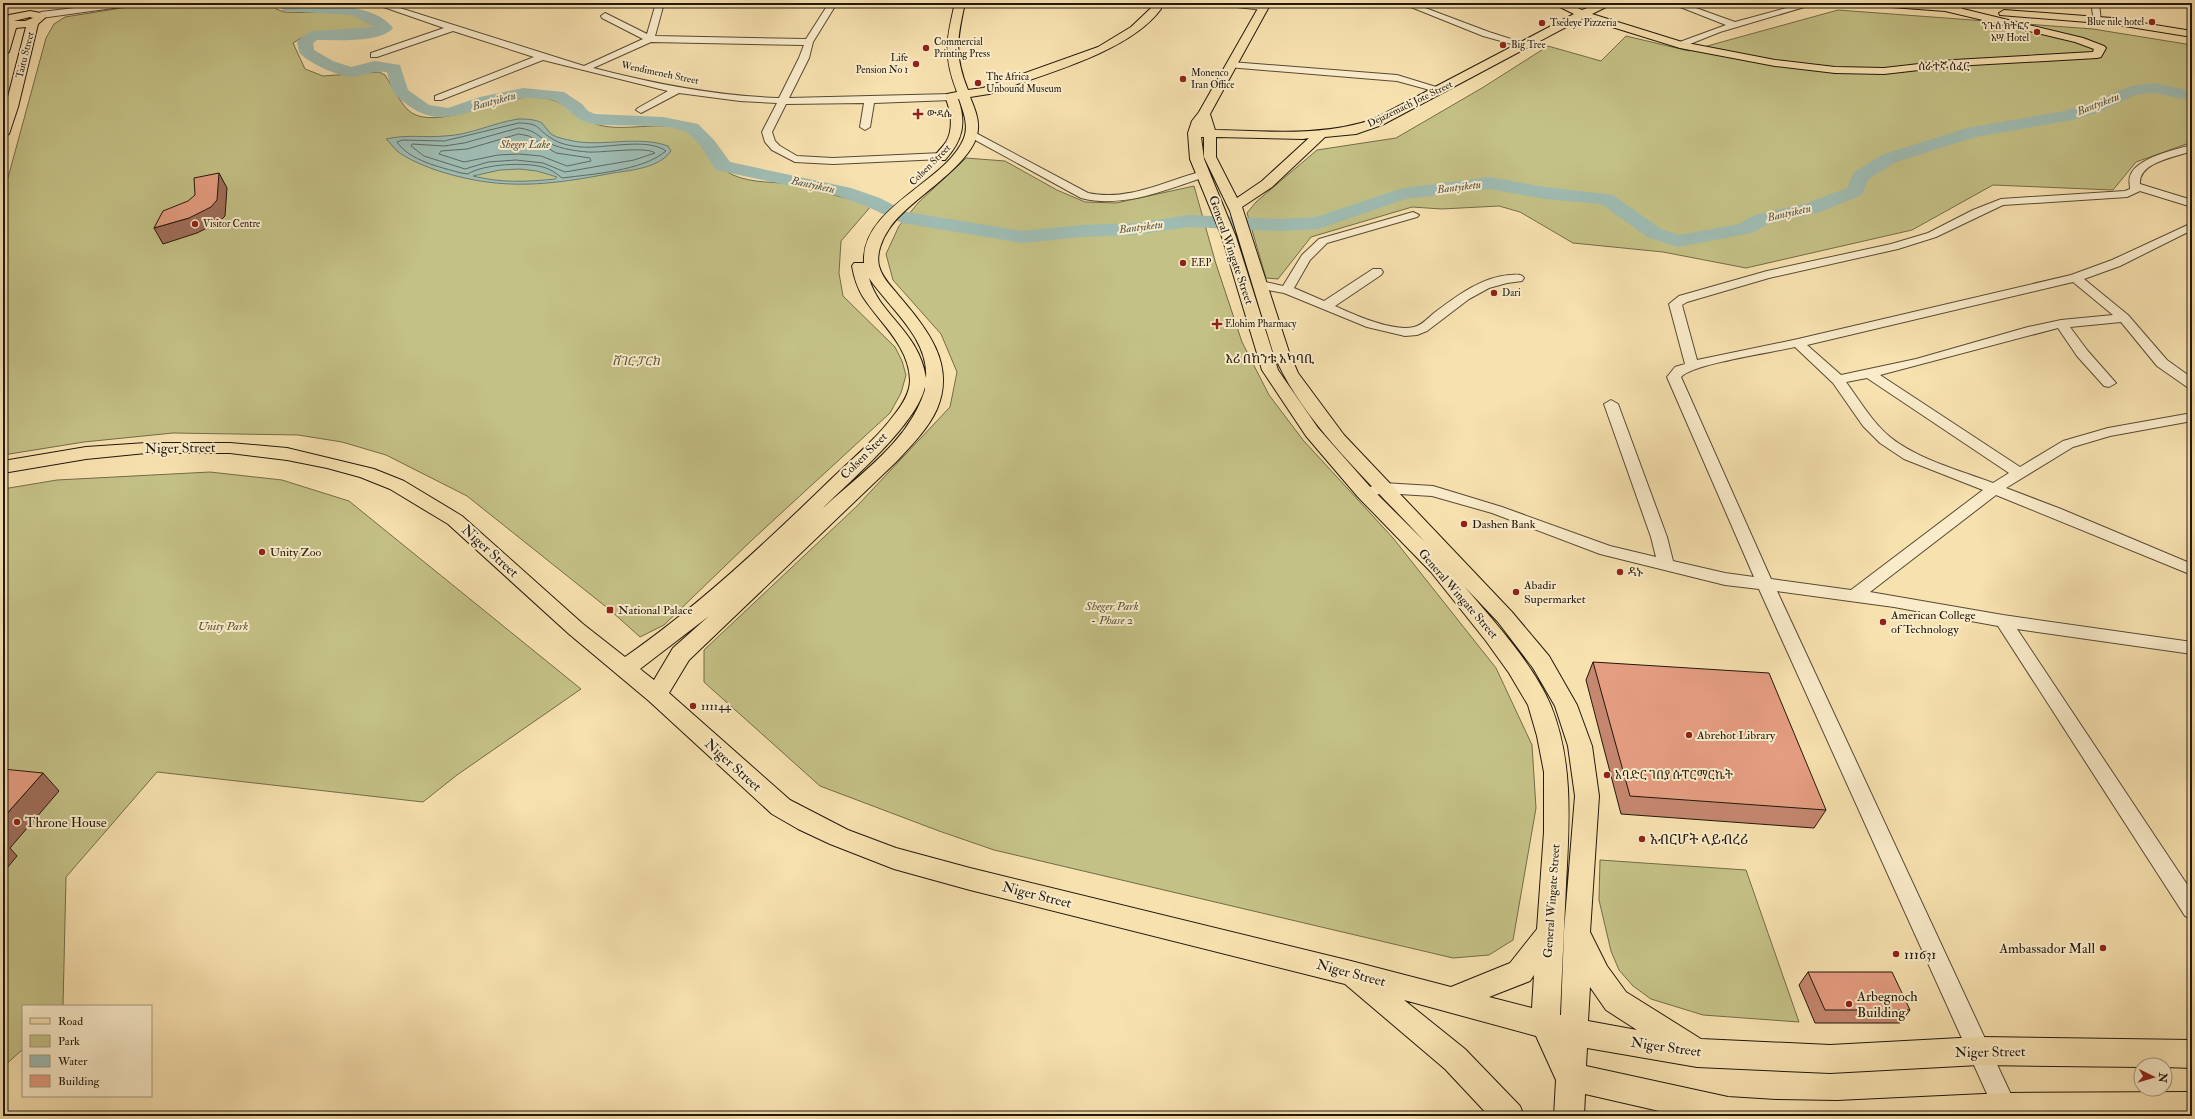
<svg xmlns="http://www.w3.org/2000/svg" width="2195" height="1119" font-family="'IM FELL Double Pica','Noto Serif Ethiopic',serif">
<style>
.green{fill:#c4c186;stroke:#736c49}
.water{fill:#9fbcb3;stroke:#6d7a70;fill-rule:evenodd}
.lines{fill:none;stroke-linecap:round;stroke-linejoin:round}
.shore{stroke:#606a60;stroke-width:1}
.river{fill:#9fbcb3;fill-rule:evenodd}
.minor-casing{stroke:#574a35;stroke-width:2}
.major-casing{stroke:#22180c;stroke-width:2}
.minor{fill:#faeccb;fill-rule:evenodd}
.major{fill:#f7e1af;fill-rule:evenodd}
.wall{fill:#c5876f;stroke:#22180c}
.shaded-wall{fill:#a06e5a;stroke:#22180c}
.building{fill:#e59d81;stroke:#22180c}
.poi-dot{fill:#8f2418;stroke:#faeccb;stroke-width:1.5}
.labels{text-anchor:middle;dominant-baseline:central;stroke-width:4;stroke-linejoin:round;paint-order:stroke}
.far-poi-label{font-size:10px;fill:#22180c;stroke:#faeccb;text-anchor:start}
.far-street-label{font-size:10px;fill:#22180c;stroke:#faeccb}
.far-neighbourhood-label{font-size:11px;fill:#22180c;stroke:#faeccb}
.far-water-label{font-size:11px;font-style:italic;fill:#4e5146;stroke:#faeccb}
.street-label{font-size:12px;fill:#22180c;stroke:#faeccb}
.park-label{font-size:12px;font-style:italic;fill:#5b5337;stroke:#faeccb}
.poi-label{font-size:12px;fill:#22180c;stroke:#faeccb;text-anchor:start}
.neighbourhood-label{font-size:13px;fill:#22180c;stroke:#faeccb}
.near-street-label{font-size:14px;fill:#22180c;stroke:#faeccb}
.near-poi-label{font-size:14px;fill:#22180c;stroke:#faeccb;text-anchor:start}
</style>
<rect width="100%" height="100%" fill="#f7e1af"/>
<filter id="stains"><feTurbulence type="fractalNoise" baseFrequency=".005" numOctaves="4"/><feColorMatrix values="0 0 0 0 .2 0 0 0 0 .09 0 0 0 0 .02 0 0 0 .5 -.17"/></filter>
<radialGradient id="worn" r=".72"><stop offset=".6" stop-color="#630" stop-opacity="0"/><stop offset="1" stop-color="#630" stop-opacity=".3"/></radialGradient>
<path class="green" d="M153,3H277L276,9L284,12C309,14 358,7 377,26L375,28C348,34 317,26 293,43L305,69L323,76L379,72L385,75C392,86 399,101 408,110C428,130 485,105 507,100C520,97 536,96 549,99C568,103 582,122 603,126C631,131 664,120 690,131C706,137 702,148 712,158C717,165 726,171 733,175C753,184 776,181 796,185C821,191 847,199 872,205L841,241L839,273L843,296L895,347L902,361L906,375L901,393L890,413L752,540L664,625L640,637L610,610L467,496L386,455L342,442L298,435L173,433L84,442L3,455V196L46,38L54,24L65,17Z
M1838,10L2093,29L2192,45V142L2136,162L2113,190L1993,185L1912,230L1746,268L1663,252L1573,243L1520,212L1499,206L1442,209L1412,207L1311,237L1278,279L1266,278L1247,213L1256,202L1317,150L1396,138L1482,88L1548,46L1601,61L1626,36L1689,51Z
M966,158L1005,161L1057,190L1085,202L1116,203L1194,186L1216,264L1242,342L1269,395L1303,440L1393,538L1496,668L1532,745L1536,808L1513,940L1489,955L1453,958L994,850L939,831L820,786L704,682V650L857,506L950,407L957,372L941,334L893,280L886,254L899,226L918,203Z
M210,472L282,480L349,501L581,689L457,775L423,802L157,772L66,877L63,1006H23V1049L3,1067V489L57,480Z
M1600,860L1746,870L1799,1022L1703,1015L1651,999L1633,986L1619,970L1611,951L1599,900Z"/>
<path class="water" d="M518,119C526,119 535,119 542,123C545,126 547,130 550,133C556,138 565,139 573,141C604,147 637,135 668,146L671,151C659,168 632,170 613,173C550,185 504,191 442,172C429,168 406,159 396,150C392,146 390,142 386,139C409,134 423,138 445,136C470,135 493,123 518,119ZM520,169L537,171L557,177L555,179C526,182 501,183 473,176L500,170Z"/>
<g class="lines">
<path class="shore" d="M519,123C541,123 536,129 551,138C559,144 571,146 581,147C604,149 647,137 666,151C642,171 593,174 562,178C556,173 550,169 543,167C525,162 483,164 468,174L461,173C440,167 410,161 397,142L402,140L444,141Z
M519,128C536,130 538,137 551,144C562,149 576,151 588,152C601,153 647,146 655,153L634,160L565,172L543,163L516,160L488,162L465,169L424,156L411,146L412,144L444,146L464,143Z
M519,134L529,136L556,153L590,158L591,161L567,166L541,156L519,154L498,155L464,162L439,154L441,151L467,149Z"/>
<path class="river" d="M277,3C306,3 374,1 393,28C382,43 334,40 317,40L313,43L314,50L333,61L351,67L375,61L400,65L408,90L429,105L448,108L480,97L523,88L564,92L582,104L588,111L595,114L663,117L698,124L714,140L730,162L851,188L880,198L907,212L1022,231L1082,225L1136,223L1189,215L1280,219L1316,217L1403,188L1489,177L1545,187L1613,195L1661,229L1679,235L1739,224L1755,215L1807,203L1847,188L1854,172L1884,154L1967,128L2064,111L2088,104L2131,86L2154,83L2192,91V101L2154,93L2135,95L2100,112L2072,120L1976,137L1896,162L1869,179L1862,195L1820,212L1768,224L1752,233L1678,247L1647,237L1601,204L1545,199L1489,189L1406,199L1318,229L1280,231L1189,227L1136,235L1082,237L1022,243L902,223L866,206L838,196L716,170C708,158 699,140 686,132C668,122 615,128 593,124C575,121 570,108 555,101C547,98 533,98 525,98C483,98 449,135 409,106C392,94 392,91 387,72C371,70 362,77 350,77C338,76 306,62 299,52L297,41L308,33L313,31L375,27L351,15L283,11Z"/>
<g class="minor-casing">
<path id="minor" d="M116,3H139L135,5L41,18L37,15L41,12Z
M372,3H384L584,66L643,39L602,18L601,16L605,13L647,34L656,3H664L655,36L806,39L829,3H837L813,42L809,58L789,98L951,94L956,97L951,100L874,103L870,127L865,130L860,127L864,103L786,104L772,132L775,141L780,146L797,156L833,158L942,153L947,156L942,159L833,164L795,162L772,150L765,142L762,132L777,103L740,101L679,93L641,113L636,110L638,108L668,91L543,60L441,100H435V96L534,57L453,31L377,57H371V53L444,28ZM651,42L804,45L799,58L779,98C716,96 655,84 593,68Z
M1215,3C1227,3 1259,1 1267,8L1263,10L1219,5Z
M1401,3H1412L1489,32L1530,45L1526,48L1483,36Z
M1670,3H1682L1735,22L1805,3H1818L1720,32L1680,48L1676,45L1677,43L1726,25Z
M2091,3H2099L2101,22L2094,20Z
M1231,62L1397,75L1446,90L1441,93L1397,81L1228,67V63Z
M972,131L1088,193C1129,202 1166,180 1204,171L1209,174L1208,176C1167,189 1124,209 1081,198L968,136L967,134Z
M2192,145V151C2176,157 2138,162 2140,184L2192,200V207L2140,191L2127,197L2003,205L1936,237L1898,249L1769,278L1687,302L1682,305L1697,360L1798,339L2071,275L2112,260L2192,223V230L2120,266L2084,279L2128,315L2167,360L2192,378V388L2187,387L2157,366L2121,322L2070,327L2087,350L2116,383L2109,387L2104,386L2077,356L2058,328L1880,375L2020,467L2063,441L2108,428L2192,413V421L2110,436L2073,447L2006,488L2061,509L2192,564V575L1996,495L1870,592L2003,615L2192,642V654L2017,629L2192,892V919L2185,916L1998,626L1894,607L1777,591L2021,1116H1997L1759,589L1725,585L1600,554L1492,513L1432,496L1383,493L1365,498L1360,496L1357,493L1360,490L1383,483L1433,486L1502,507L1610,546L1656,557L1651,537L1604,404L1611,400L1618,404L1667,537L1673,561L1725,573L1754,577L1667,377L1675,367L1685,364L1669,304L1679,296L1767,271L1891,244L1928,233L1973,210L2001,199L2125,191L2130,189C2130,184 2128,179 2131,174C2138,158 2176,149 2192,145ZM2073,282L2113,315L2061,320L2028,327L1916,359L1841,375L1807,345ZM1795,347L1833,383L1863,426L1880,443L1904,459L1983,490L1851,590L1771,579L1681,377C1692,364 1774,352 1795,347ZM1867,378L2009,473L1993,483C1959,470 1919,460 1890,437C1872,422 1860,401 1846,382Z
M1413,212L1419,215L1417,217L1327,243L1310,260L1294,288L1324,301L1373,269H1381L1383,272L1381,275L1335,306C1355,315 1392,332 1414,327C1421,326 1428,318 1434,313C1457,296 1481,277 1510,275C1515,275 1521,273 1524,278L1522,281L1507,283L1489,288L1469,299L1427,331L1417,335L1405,336L1367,327L1284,293L1257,288L1255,285L1261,281L1283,286L1302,255L1319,239Z"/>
</g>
<g class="major-casing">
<path id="major" d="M955,3H965C957,39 954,55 968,90L983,88L1098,47L1131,27L1151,8V3H1161V9C1129,53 1040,75 989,94L970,97C974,107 979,118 978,129C976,165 908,199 889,229C882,239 876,254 879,266C882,278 892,287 899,296C927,329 956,364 937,409C928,429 911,446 896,462L689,660L669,693L790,800L848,830L896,848L970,868L1351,961L1451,987L1510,963L1537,929L1544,832V772L1537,736L1528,705L1509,673L1486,641L1431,572L1358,497L1306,436L1262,370L1222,237L1190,159L1188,133L1192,121L1199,112L1261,3H1271L1210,114L1215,130C1267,131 1324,137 1374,119L1574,14L1552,3H1566L1582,10L1600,3H1614L1592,14L1682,42L1775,60L1835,67L1884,68L1954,60L2093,52L2094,49L2075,42L1945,11L1878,6L1873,3H1919L1958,6L1963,9L2083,38L2104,46L2106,48L2101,57L2097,58L1954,66L1884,74L1835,73L1775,66L1680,48L1583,18L1382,125L1356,134L1325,137L1272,187L1242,207L1289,352L1298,373L1344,435L1512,612L1549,656L1577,705L1592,746L1599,796L1590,932L1607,966L1626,992L1701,1039L1830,1045L1979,1037L2192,1040V1068L2165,1067V1065H2141V1067L1979,1065L1830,1073L1697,1067L1587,1048L1586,1066L1728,1097L1776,1100L1837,1101L2005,1093L2192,1092V1116H1681L1585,1094L1584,1116H1554L1556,1080L1536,1036L1404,1000L1465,1049L1520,1106L1524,1116H1489L1445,1069L1345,984L970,890L894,869L830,844L798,829L772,814L649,701L569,634L448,524L390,489L360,477L327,468L287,460L230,453H146L86,459L3,473V461L86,447L146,443H230L287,448L374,469L404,481L462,516L583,624L625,657C697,607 761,547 824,486C847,463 875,441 894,415C902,405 910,393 910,380C909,346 880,323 863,297C857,287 854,277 852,266L854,263H864C861,206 946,183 964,138C969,125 963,111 959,99H958C967,124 962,141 945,160H935L934,157C937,152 942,148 946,142C954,129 951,110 945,97L947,94L957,92C943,55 946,41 955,3ZM1201,137H1204V157L1230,211L1273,352C1301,422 1374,486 1425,542L1372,489L1318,428L1278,370L1236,237L1204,159ZM1216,137L1303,139L1309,138L1262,181L1237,198L1216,157ZM869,278C889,308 929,338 926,378C919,331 879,315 869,278ZM925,387V390C909,441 861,473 823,508C851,480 916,425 925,387ZM1464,586L1498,622L1533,668L1555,706L1568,746L1575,796L1564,931L1561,1015H1560C1562,972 1564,928 1566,885C1569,825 1574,763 1551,706C1534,665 1493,620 1464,586ZM709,616L673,648L654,680L640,669ZM1534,975L1532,1008L1489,997L1530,981ZM1590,987L1606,1010L1637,1030L1588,1021Z
M2004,10L2112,18L2192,31V37L2112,24L2000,15L1999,13Z
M30,11L46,14L47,16L38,24L18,107L9,134L3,138V116L26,27L16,28L9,52L3,55V35L6,26L3,25V19L9,15ZM30,17L33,18L25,21H14Z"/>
</g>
<use href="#minor" class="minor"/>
<use href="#major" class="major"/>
</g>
<path class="wall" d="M1593,662L1826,810L1814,828L1621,814L1586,680Z
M1808,972L1910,1010L1900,1023H1815L1799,985Z"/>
<path class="shaded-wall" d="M219,173L227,188L225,216L219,222L197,233L163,244L154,228L189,218Z
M43,773L59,791L10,848L17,856L3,873V818Z"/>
<path class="building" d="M219,173L217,200L211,207L189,218L154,228L163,211L188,201L195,195L194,178Z
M1593,662L1769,673L1826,810L1630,796Z
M3,769L43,773L3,818Z
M1808,972H1892L1910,1010H1825Z"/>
<g class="poi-dot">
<circle cx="2152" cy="22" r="4"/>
<circle cx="1542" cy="23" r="4"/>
<circle cx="2037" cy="32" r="4"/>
<circle cx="1503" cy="45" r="4"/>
<circle cx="926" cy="48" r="4"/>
<circle cx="916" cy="64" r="4"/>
<circle cx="1183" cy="79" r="4"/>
<circle cx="978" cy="83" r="4"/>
<path d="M916 108h4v4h4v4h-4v4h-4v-4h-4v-4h4z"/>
<circle cx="195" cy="224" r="4"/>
<circle cx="1183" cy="263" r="4"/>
<circle cx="1494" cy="293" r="4"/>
<path d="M1215 318h4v4h4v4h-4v4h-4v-4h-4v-4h4z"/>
<circle cx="1464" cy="524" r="4"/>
<circle cx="262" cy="552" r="4"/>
<circle cx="1620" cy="572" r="4"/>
<circle cx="1516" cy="592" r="4"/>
<rect x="606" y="606" width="8" height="8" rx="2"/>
<circle cx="1883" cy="622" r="4"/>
<circle cx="693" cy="706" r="4"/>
<circle cx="1689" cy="735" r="4"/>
<circle cx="1607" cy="775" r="4"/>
<circle cx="17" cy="822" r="4"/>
<circle cx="1642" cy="839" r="4"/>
<circle cx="2103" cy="948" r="4"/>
<circle cx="1896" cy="954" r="4"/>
<circle cx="1849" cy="1004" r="4"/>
</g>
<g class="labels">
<g class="far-poi-label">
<text x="2144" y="22" text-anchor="end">Blue nile hotel</text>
<text x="1550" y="23">Tsedeye Pizzeria</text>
<text x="2029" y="26" text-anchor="end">ንጉስ ክትፎና<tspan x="2029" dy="12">አሣ Hotel</tspan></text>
<text x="934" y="42">Commercial<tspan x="934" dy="12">Printing Press</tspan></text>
<text x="1511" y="45">Big Tree</text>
<text x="908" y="58" text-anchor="end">Life<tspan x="908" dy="12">Pension No 1</tspan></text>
<text x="1191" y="73">Monenco<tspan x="1191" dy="12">Iran Office</tspan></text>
<text x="986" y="77">The Africa<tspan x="986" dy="12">Unbound Museum</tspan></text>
<text x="927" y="114">ውዳሴ</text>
<text x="203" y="224">Visitor Centre</text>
<text x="1191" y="263">EEP</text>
<text x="1502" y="293">Dari</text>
<text x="1225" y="324">Elohim Pharmacy</text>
</g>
<g class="far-street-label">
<text transform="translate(25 55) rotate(-76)">Taitu Street</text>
<text transform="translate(660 73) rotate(12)">Wendimeneh Street</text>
<text transform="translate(1410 104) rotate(-26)">Dejazemach Jote Street</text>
<text transform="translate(930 165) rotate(-45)">Colsen Street</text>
</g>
<g class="far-neighbourhood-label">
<text x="1944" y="66">ሰራተኛ ሰፈር</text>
</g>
<g class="far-water-label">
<text transform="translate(494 101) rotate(-15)">Bantyiketu</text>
<text transform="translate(2098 104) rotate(-21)">Bantyiketu</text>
<text x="525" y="144">Sheger Lake</text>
<text transform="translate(813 185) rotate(12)">Bantyiketu</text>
<text transform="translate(1459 187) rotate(-7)">Bantyiketu</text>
<text transform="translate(1789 213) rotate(-13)">Bantyiketu</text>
<text transform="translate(1141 227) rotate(-7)">Bantyiketu</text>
</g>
<g class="street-label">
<text transform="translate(1231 250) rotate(71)">General Wingate Street</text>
<text transform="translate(864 456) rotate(-45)">Colsen Steet</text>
<text transform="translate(1458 594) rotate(49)">General Wingate Street</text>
<text transform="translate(1552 901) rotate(-86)">General Wingate Street</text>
</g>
<g class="park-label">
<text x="636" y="361">ሸገር ፓርክ</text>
<text x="1112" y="606">Sheger Park<tspan x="1112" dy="14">- Phase 2</tspan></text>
<text x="223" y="626">Unity Park</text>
</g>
<g class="poi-label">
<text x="1472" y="524">Dashen Bank</text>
<text x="270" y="552">Unity Zoo</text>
<text x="1628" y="572">ዳኑ</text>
<text x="1524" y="585">Abadir<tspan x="1524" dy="14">Supermarket</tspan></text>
<text x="618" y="610">National Palace</text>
<text x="1891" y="615">American College<tspan x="1891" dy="14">of Technology</tspan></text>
<text x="701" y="706">111144</text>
<text x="1697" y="735">Abrehot Library</text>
<text x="1615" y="775">አባድር ገበያ ሱፐርማርኬት</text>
</g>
<g class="neighbourhood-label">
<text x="1270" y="359">እሪ በከንቱ አካባቢ</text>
</g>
<g class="near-street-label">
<text transform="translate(180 448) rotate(-1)">Niger Street</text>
<text transform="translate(490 551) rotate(42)">Niger Street</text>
<text transform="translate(733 765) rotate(42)">Niger Street</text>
<text transform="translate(1037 895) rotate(14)">Niger Street</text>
<text transform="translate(1351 973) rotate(15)">Niger Street</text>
<text transform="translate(1666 1047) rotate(8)">Niger Street</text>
<text transform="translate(1990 1052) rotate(-1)">Niger Street</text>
</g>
<g class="near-poi-label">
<text x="25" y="822">Throne House</text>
<text x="1650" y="839">አብርሆት ላይብረሪ</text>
<text x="2095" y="948" text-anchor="end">Ambassador Mall</text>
<text x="1904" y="954">111631</text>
<text x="1857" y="996">Arbegnoch<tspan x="1857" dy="16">Building</tspan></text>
</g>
</g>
<rect width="2195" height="1119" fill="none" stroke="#f7e1af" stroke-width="16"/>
<rect x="4" y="4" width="2187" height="1111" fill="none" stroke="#22180c" stroke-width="2"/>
<rect x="8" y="8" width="2179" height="1103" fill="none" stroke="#22180c"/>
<rect x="22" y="1005" width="130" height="92" fill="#faeccb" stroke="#a4977f"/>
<rect x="30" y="1018" width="20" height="6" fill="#f7e1af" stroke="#a4977f"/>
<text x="58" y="1025" font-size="12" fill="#22180c">Road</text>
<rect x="30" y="1035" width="20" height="12" fill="#c4c186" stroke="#a4977f"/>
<text x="58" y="1045" font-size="12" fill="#22180c">Park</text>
<rect x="30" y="1055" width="20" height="12" fill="#9fbcb3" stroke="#a4977f"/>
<text x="58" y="1065" font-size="12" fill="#22180c">Water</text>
<rect x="30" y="1075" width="20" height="12" fill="#e59d81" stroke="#a4977f"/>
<text x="58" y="1085" font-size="12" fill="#22180c">Building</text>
<g transform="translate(2153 1077) rotate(95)"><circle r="19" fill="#faeccb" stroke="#a4977f"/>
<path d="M0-3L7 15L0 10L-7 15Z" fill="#8f2418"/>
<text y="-6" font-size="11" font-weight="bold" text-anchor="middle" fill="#22180c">N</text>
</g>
<rect width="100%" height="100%" filter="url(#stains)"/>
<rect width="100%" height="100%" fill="url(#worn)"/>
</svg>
